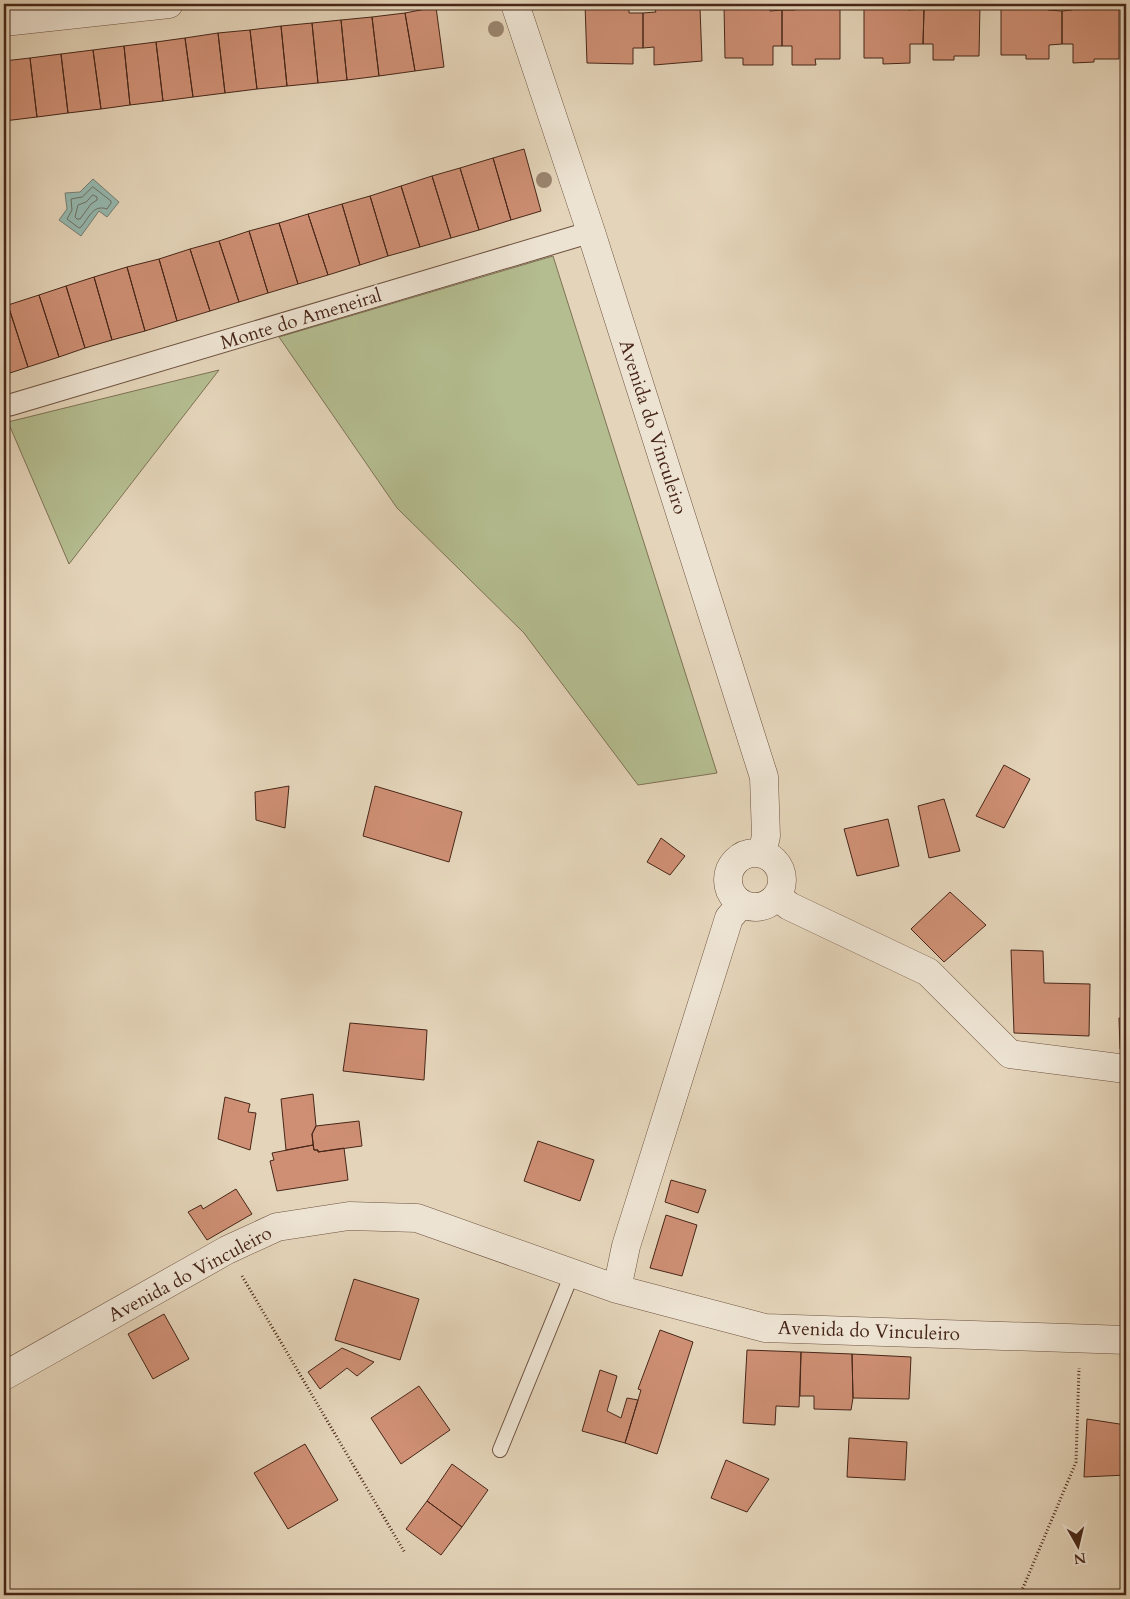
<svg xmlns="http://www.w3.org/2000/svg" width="1130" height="1599" font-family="Cardo,serif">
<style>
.green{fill:#b4bd90;stroke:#7e7254}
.water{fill:#95b8af;stroke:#767e73}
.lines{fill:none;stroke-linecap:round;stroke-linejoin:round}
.shore{stroke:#6e6f64;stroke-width:1}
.building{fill:#ce8f74;stroke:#472618}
.service-casing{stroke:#6e5240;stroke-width:16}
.pedestrian-casing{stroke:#6e5240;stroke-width:23}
.minor-casing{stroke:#6e5240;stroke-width:29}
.path{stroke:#472618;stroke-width:3;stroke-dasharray:1 2.5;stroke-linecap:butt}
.service{stroke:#ede3d2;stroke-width:14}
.pedestrian{stroke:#ede3d2;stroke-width:21}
.minor{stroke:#ede3d2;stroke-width:28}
.tree{fill:#9a856e}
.labels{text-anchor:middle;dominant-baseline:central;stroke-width:4;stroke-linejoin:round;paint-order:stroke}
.street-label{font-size:19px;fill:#472618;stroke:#ede3d2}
</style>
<rect width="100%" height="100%" fill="#e4d4b9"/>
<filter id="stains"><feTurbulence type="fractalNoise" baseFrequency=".004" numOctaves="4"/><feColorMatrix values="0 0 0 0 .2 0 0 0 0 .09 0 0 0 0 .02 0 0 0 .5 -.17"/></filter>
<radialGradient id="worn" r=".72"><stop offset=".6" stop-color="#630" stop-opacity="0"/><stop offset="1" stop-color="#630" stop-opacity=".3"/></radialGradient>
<path class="green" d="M553,256L717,773L638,785L524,633L397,508L279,337Z
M219,370L69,564L8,422Z"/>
<path class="water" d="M93,179L119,202L107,217L99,211L81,236L59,220L67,209L65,193L80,192Z"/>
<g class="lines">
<path class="shore" d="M93,187L111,201V203L107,209C93,204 89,218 81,227L79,228L67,219L72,210L71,199L82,197Z
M93,195L97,197V200L91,204L80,219H77L75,217L78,205L86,202Z"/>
</g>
<path class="building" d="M585,4H629V13H643V48H633V64L587,63Z
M795,4H840V59H815L816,65H792V46H782V10H795Z
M864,4H908V10L924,9L923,44H910V63L883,64V58H864Z
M935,4H980L979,56H954V60H933V44H923L924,9H935Z
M1001,4H1048V10L1062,11V44L1049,45V59H1026V55H1001Z
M1072,4H1119V59H1094V62L1073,63V44H1062V11L1072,10Z
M724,5H770V11L782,10V46H773V65H743V58H725Z
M436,7L444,67L415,71L405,13Z
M654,8H700L702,61L654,65V47L643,48V13L656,12Z
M405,13L415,71L379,76L372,17Z
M372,17L379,76L347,80L341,20Z
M341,20L347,80L318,83L312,23Z
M312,23L318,83L287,86L281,26Z
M281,26L287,86L257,89L250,30Z
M250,30L257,89L225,93L218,33Z
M218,33L225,93L193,97L185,38Z
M185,38L193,97L163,101L156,42Z
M156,42L163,101L130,105L124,46Z
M124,46L130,105L101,109L93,50Z
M93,50L101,109L68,113L61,54Z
M61,54L68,113L37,117L30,58Z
M30,58L37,117L4,121V61Z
M524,149L541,211L511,220L493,158Z
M493,158L511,220L479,230L460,168Z
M460,168L479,230L451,238L432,176Z
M432,176L451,238L420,247L401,186Z
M401,186L420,247L388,256L370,196Z
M370,196L388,256L360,265L342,204Z
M342,204L360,265L328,275L308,214Z
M308,214L328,275L298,284L279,223Z
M279,223L298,284L268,293L249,231Z
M249,231L268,293L239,302L219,241Z
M219,241L239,302L210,311L190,249Z
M190,249L210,311L177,321L159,259Z
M159,259L177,321L145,331L127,267Z
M127,267L145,331L112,340L94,277Z
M94,277L112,340L85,348L66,286Z
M66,286L85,348L59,357L39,295Z
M39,295L59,357L28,367L8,305Z
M8,305L28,367L4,375V306Z
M1004,765L1030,779L1004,828L976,816Z
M289,786L285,828L256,820L255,792Z
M375,786L462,812L449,862L363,836Z
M944,799L960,851L929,858L918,806Z
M888,819L899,866L857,876L844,829Z
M661,838L685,856L670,875L647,862Z
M950,892L986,925L944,962L911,929Z
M1011,950L1043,951L1044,983L1090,984L1089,1036L1014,1033Z
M1119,1018L1126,1019V1050L1120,1049Z
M350,1023L427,1030L424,1080L343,1071Z
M313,1094L316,1126L312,1134L313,1145L286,1150L281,1099Z
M225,1097L250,1104L248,1112L256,1113L250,1150L218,1139Z
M359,1121L362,1146L318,1152V1150H314L312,1134L316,1126Z
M538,1141L594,1160L580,1201L524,1181Z
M313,1145L314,1150H318V1152L344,1148L348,1180L277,1191L270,1161L274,1160L272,1153Z
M671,1180L706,1190L698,1213L665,1202Z
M236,1189L252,1214L207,1240L188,1212L201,1205L203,1209Z
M666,1215L697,1225L682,1276L650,1268Z
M354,1279L419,1299L400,1360L335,1340Z
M164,1314L189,1359L153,1379L128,1334Z
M660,1330L693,1342L657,1454L625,1443L641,1390L638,1389Z
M342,1348L374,1362L357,1376L347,1368L320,1389L308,1372Z
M747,1350L801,1352L799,1407L776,1406L775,1425L743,1423Z
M801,1352L852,1354L853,1398L851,1410L814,1409V1396H800Z
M852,1354L911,1357L909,1399L853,1398Z
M600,1370L617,1376L607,1411L621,1418L627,1398L638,1400L625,1443L582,1431Z
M419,1386L450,1430L401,1464L371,1418Z
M1087,1419L1126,1425V1475L1084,1477Z
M849,1438L907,1442L905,1480L847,1477Z
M305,1444L338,1500L288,1529L254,1473Z
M726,1460L769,1479L747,1512L711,1498Z
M452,1464L488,1490L462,1527L427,1501Z
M427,1501L462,1527L441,1555L406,1529Z"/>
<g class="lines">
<g class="service-casing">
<path id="service" d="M500,1450L572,1274"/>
</g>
<g class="pedestrian-casing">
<path id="pedestrian" d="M10,405L591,232"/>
</g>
<g class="minor-casing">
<path id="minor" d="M515,4L591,232L764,777L766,836L762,854
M4,22L169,4
M728 880a27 27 0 1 1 54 0a27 27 0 1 1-54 0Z
M777,896L789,906L928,972L1010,1054L1126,1069
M617,1289L626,1246L729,918L741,904
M4,1376L227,1250L277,1227L349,1216L417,1218L617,1289L765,1328L1126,1340"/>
</g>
<path class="path" d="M242,1276L405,1553
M1020,1595L1076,1462L1079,1368"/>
<use href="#service" class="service"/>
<use href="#pedestrian" class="pedestrian"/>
<use href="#minor" class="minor"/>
</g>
<g class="tree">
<circle cx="496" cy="29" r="8"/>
<circle cx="544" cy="180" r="8"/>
</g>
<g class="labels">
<g class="street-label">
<text transform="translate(301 319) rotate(-17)">Monte do Ameneiral</text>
<text transform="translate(653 427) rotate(72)">Avenida do Vinculeiro</text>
<text transform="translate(190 1274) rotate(-28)">Avenida do Vinculeiro</text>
<text transform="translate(869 1331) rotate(2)">Avenida do Vinculeiro</text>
</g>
</g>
<rect width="1130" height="1599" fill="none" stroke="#e4d4b9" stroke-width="20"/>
<rect x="5" y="5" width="1120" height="1589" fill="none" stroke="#472618" stroke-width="2.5"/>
<rect x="10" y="10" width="1110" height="1579" fill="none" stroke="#472618"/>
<g transform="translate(1078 1546) rotate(172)" stroke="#ede3d2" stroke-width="4" paint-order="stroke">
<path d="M0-4L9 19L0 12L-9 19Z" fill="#472618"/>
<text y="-8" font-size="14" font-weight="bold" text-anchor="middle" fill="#472618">N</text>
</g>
<rect width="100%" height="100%" filter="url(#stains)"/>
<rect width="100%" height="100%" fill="url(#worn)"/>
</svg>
